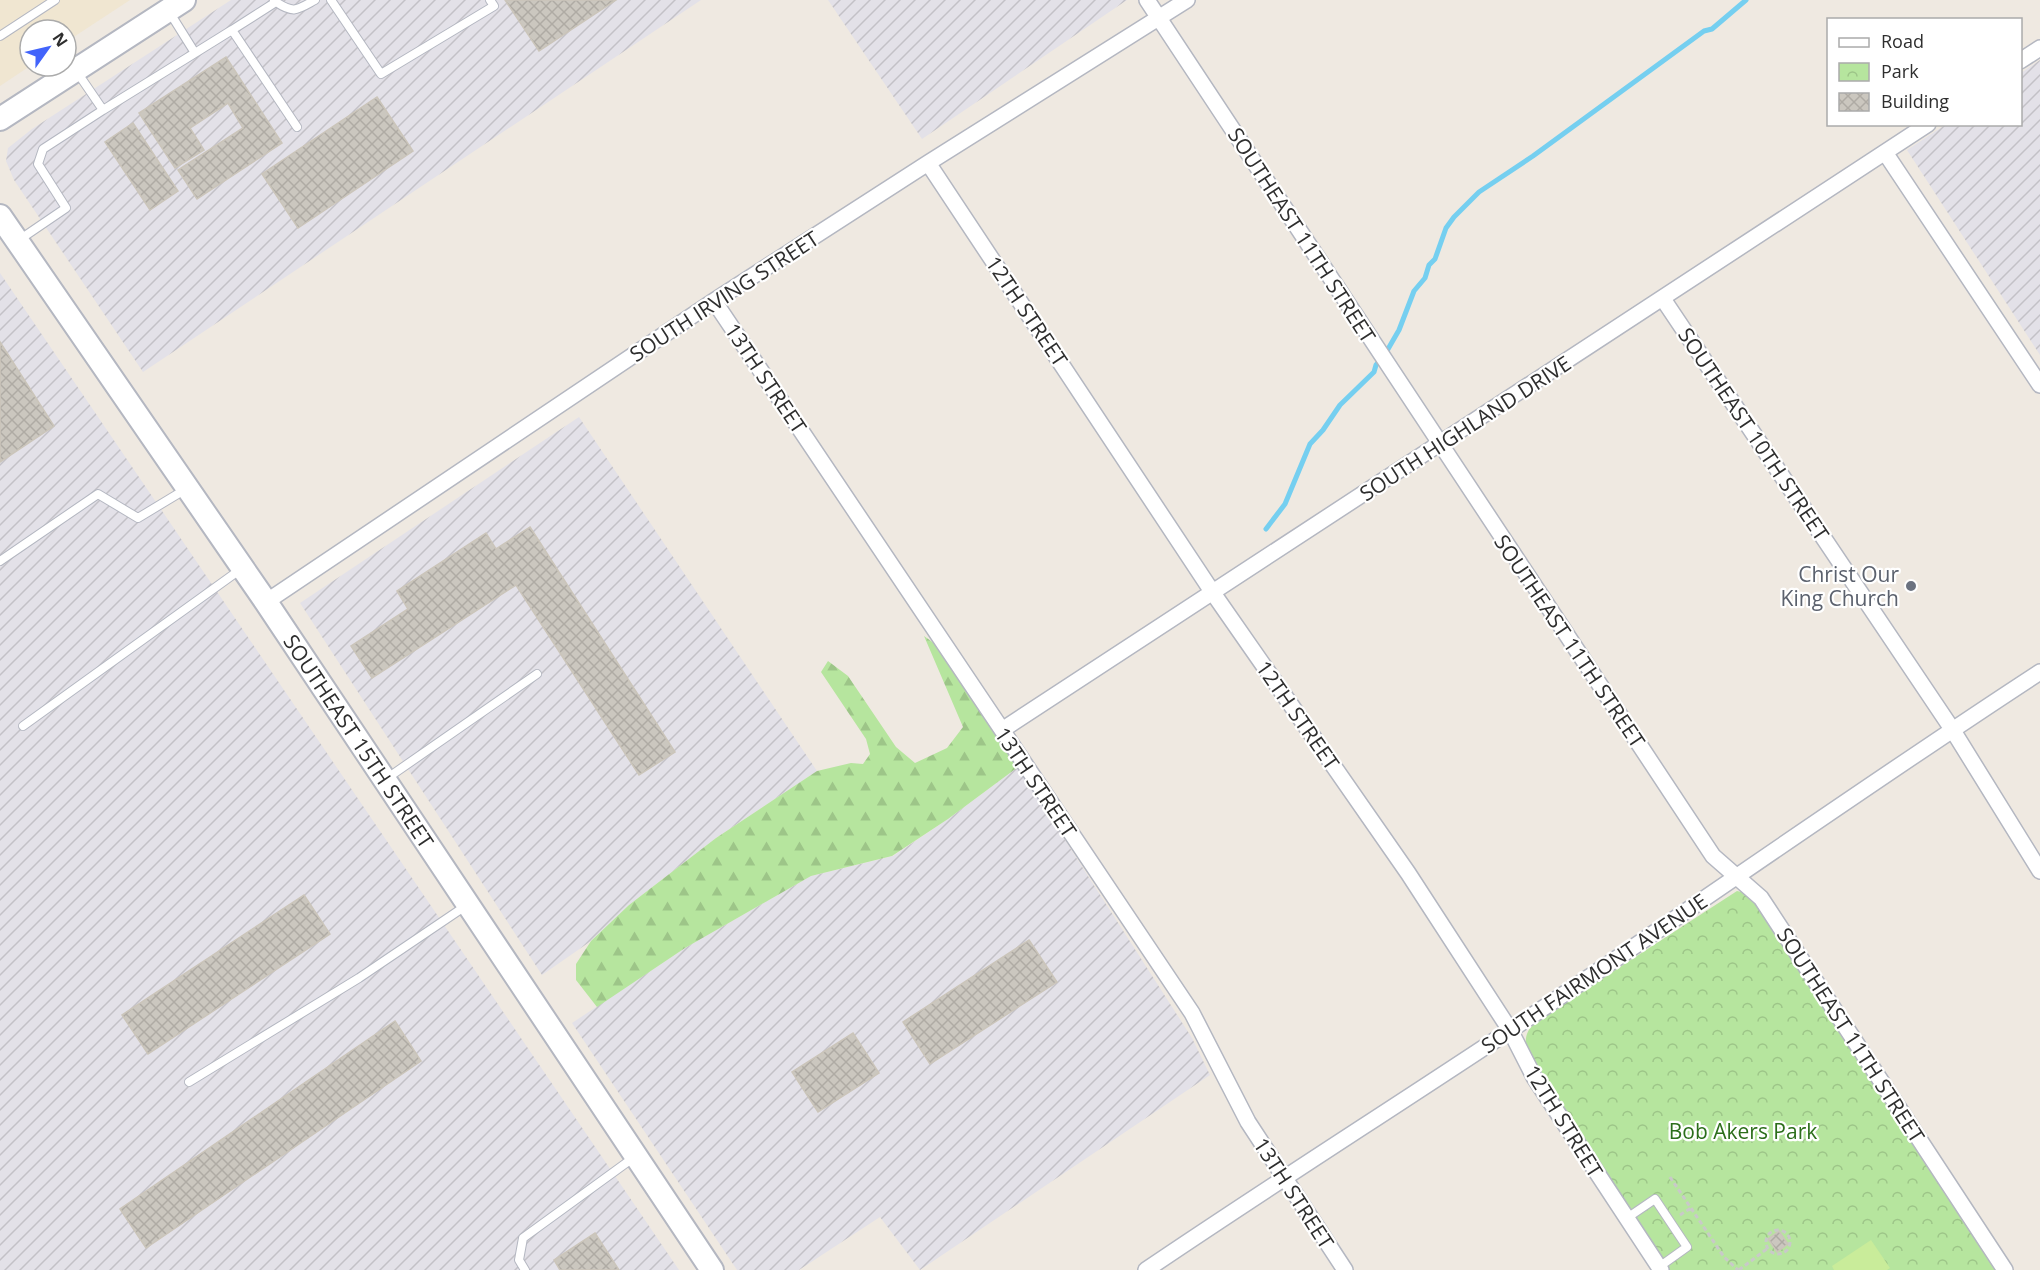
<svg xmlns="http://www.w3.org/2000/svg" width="2040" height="1270" font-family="'Open Sans',sans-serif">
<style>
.industrial{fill:url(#industrial-furrows)}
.education{fill:#f0e6d1}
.forest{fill:url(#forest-firs)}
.park{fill:url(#park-crowns)}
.pitch{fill:#c9ec9a}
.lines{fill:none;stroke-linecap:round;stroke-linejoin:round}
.stream{stroke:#75cff0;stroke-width:5}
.building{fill:url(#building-cross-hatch);stroke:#cbc5ba;stroke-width:1.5}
.lane-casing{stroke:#b4b7c1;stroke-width:10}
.street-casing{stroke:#b4b7c1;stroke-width:18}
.secondary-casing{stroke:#b4b7c1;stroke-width:26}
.path{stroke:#c9c9c9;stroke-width:3;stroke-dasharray:4.5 3;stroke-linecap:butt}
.lane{stroke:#fff;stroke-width:8}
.street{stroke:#fff;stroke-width:15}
.secondary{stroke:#fff;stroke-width:22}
.worship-dot{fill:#6b7280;stroke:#fff;stroke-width:2}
.labels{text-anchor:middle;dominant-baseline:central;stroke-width:4.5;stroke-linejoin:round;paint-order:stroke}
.street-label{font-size:21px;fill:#2e2e2e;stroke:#fff}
.worship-label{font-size:21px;fill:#5b616d;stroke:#fff;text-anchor:end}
.park-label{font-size:21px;fill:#2c6e1b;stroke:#fff}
</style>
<defs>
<pattern id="industrial-furrows" width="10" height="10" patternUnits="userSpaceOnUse" patternTransform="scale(1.5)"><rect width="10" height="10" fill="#e3e1e8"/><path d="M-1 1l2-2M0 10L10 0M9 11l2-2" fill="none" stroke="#c3c1c7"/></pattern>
<pattern id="forest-firs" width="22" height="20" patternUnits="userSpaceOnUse" patternTransform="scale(1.5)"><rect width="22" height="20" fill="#b6e59e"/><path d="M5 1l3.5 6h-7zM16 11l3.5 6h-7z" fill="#9dc588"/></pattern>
<pattern id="park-crowns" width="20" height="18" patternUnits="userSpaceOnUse" patternTransform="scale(1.5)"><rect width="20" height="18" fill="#b6e59e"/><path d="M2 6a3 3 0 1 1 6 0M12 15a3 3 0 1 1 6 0" fill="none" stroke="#9dc588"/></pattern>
<pattern id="building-cross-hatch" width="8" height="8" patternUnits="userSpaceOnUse" patternTransform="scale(1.5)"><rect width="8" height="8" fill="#cbc7bf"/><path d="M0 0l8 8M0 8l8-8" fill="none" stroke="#afaba4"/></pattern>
</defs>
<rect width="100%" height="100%" fill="#efe9e1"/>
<path class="industrial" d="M231,0H701L143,372L14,180L6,161L8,148L32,129Z
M828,0H1127L922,139Z
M2040,60V355L1907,150L1945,125L2020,124L2021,73Z
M0,273L679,1270H0Z
M579,417L817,771L716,838L629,905L591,941L542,975L300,603Z
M1018,767L1192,1038L1210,1075L920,1270L880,1217L799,1270H737L572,1023L685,948L811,876L893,856L948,819Z"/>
<path class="education" d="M0,0H130L66,42V30H30V66L0,86Z"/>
<path class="forest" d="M924,636L938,646L1018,767L948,819L892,856L811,876L685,948L597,1007L576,980V964L591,941L629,905L716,838L817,771L851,763L863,764L870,754L866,739L821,672L828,661L848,676L896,747L915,763L947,748L963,727Z"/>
<path class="park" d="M1737,891L1750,894L1999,1270H1669L1531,1058C1523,1044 1524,1033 1535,1022Z"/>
<path class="pitch" d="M1871,1240L1890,1268L1887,1270H1834L1832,1266Z"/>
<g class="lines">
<path class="stream" d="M1266,529L1285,504L1310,444L1323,430L1340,405L1374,372L1376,365L1384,356L1399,330L1414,291L1425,278L1429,265L1435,259L1446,228L1454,217L1479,192L1533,156L1704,31L1712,29L1746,0"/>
</g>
<path class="building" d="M505,0H616L539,51Z
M226,57L282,143L197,199L178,170L243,128L228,103L190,128L204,150L175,168L139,113Z
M377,97L413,151L298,228L262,174Z
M133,123L178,191L150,210L105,142Z
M0,342L54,426L0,462Z
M530,527L675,752L639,775L516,585L372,678L351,646L408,609L397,591L486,533L496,549Z
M304,895L330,934L148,1054L122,1015Z
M1029,940L1057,982L930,1064L903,1022Z
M395,1021L421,1061L146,1248L120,1209Z
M853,1033L879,1073L818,1112L792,1072Z
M1779,1231L1788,1244L1777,1252L1768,1239Z
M595,1233L619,1270H560L554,1260Z"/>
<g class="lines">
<g class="lane-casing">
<path id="lane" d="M331,0L381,74L494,6L490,0
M276,2C294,14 297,10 315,0
M170,13L195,53L232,30L297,127
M232,30L276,2L274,0
M0,36L55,0
M77,72L103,110L195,53
M19,240L66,208L38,164L43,149L103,110
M0,561L98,494L138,518L186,489
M23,726L241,569
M386,779L537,674
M189,1082L359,978L467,905
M1627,1218L1655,1199L1687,1247L1659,1267
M525,1270L519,1260L523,1238L633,1158"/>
</g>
<g class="street-casing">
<path id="street" d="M1147,0L1713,856L1761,898L2005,1270
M2020,61L2040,48
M1886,154L2040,385
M928,163L1213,593L1408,873L1510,1030L1534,1077L1661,1270
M1663,299L1952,729L2040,871
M714,301L1192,1013L1248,1122L1345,1270
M266,602L714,301L928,163L1187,0
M1002,730L1928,124
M1146,1270C1267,1188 1390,1110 1512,1029C1689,911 1862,788 2040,672"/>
</g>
<g class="secondary-casing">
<g id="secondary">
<path d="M0,119L184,0"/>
<path id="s1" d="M0,216L266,602L712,1270"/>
</g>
</g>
<path class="path" d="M1670,1177L1724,1257L1738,1270
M1680,1215L1691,1208
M1766 1242a12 12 0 1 1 24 0a12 12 0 1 1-24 0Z
M1739,1270L1768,1248"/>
<use href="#lane" class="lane"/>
<use href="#street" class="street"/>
<use href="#secondary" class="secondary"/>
</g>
<circle class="worship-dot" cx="1911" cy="586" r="6"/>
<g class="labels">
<g class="street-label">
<text transform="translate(1302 235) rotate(57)">SOUTHEAST 11TH STREET</text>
<text transform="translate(724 296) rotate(-33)">SOUTH IRVING STREET</text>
<text transform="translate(1027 311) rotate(56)">12TH STREET</text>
<text transform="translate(766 378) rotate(56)">13TH STREET</text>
<text transform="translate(1465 428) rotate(-33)">SOUTH HIGHLAND DRIVE</text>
<text transform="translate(1754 434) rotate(56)">SOUTHEAST 10TH STREET</text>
<text transform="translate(1570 641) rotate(56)">SOUTHEAST 11TH STREET</text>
<text transform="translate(1298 715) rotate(55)">12TH STREET</text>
<text stroke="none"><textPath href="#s1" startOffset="636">SOUTHEAST 15TH STREET</textPath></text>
<text transform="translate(1036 782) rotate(56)">13TH STREET</text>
<text transform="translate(1594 973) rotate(-34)">SOUTH FAIRMONT AVENUE</text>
<text transform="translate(1851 1035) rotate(57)">SOUTHEAST 11TH STREET</text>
<text transform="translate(1564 1121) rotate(58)">12TH STREET</text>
<text transform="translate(1294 1193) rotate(57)">13TH STREET</text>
</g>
<g class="worship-label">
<text x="1899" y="574">Christ Our<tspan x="1899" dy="24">King Church</tspan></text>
</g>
<g class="park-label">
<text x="1743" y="1131">Bob Akers Park</text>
</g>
</g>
<rect x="1827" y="18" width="195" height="108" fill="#ffffff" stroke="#ababab" stroke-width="1.5"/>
<rect x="1839" y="38" width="30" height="9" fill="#ffffff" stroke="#ababab" stroke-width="1.5"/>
<text x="1881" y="48" font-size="18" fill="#2e2e2e">Road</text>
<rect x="1839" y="63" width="30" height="18" fill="url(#park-crowns)" stroke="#ababab" stroke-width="1.5"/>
<text x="1881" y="78" font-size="18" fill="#2e2e2e">Park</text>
<rect x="1839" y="93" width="30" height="18" fill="url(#building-cross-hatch)" stroke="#ababab" stroke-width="1.5"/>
<text x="1881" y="108" font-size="18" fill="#2e2e2e">Building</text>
<g transform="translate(48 48) rotate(56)"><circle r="28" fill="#ffffff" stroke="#ababab" stroke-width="1.5"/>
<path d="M0-4.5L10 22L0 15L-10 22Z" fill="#4264fb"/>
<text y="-9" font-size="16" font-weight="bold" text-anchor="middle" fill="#2e2e2e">N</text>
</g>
</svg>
